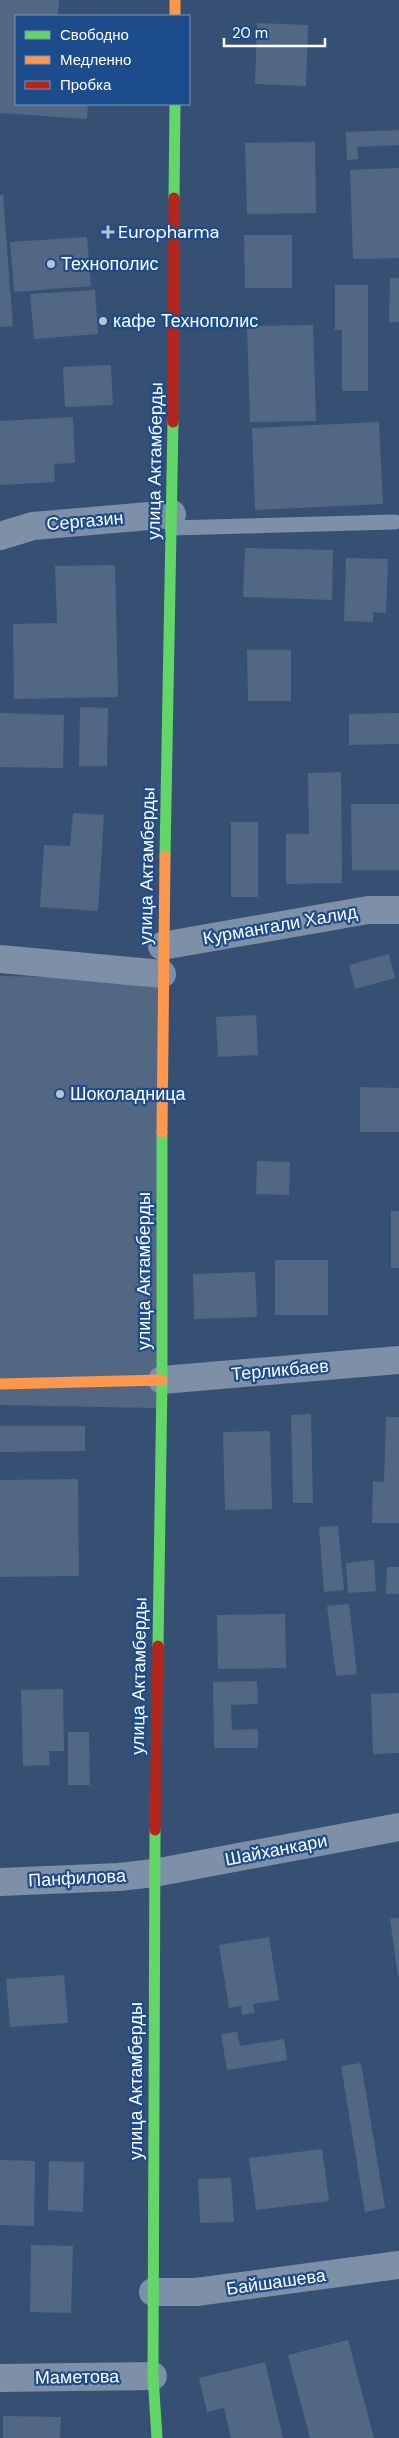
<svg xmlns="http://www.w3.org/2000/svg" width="399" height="2438" font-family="'DM Sans',sans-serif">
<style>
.building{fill:#526783}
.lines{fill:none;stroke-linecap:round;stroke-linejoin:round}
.lane{stroke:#7d90a7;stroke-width:15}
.street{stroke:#7d90a7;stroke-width:28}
.fast{stroke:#63d668;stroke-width:11}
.slow{stroke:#ff974d;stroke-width:11}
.jam{stroke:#b3261e;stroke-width:11}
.poi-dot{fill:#b9c2ce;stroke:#1d4c8c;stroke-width:2}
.labels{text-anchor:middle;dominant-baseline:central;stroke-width:4.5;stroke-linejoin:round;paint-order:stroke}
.poi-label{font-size:18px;fill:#fff;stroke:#1d4c8c;text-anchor:start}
.street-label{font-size:18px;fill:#fff;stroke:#1d4c8c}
</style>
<rect width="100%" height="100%" fill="#365073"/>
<path class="building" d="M0,0H59L58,16H16V104H88L87,119L0,113Z
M257,23L308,25L306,86L255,84Z
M399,130V145L357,147L358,159L347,160L346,132Z
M315,142L316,213L247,214L245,143Z
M399,168V258L353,259L350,170Z
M0,195H3L13,326L0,327Z
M244,235H292V288H245Z
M87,237L91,286L14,292L10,242Z
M390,278H399V322H389Z
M335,285H368V391H342V330H335Z
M95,290L98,334L34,339L30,294Z
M313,325L316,421L250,422L247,326Z
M111,365L113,405L65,407L63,367Z
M73,417L75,463L54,464L55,482L0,485V421Z
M379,422L383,504L255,510L252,428Z
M245,548L333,550L332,600L243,597Z
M346,558L388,559L386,613L373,612V622L344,621Z
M115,565L118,697L14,699L13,624L57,623L55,566Z
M247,650H291V701H248Z
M80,707L108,708L107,766H79Z
M0,713L64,715L63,768L0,767Z
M399,713V744L349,745V714Z
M341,772L342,883L286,884V834H309L308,773Z
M351,804H399V870H352Z
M73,813L104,815L98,911L40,907L44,845L70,846Z
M231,822H258V897H231Z
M389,954L395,978L355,989L349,965Z
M0,976L161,979L156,1408L0,1405Z
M256,1015L258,1055L218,1057L216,1017Z
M360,1087L399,1088V1132H360Z
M257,1161L290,1162L289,1195L256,1194Z
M391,1211H399V1268H391Z
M275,1260H328V1315H275Z
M255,1272L257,1317L194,1319L193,1274Z
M311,1414L313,1503H293L291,1415Z
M386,1417H399V1523H372L373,1481L384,1482Z
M0,1426H85V1451L0,1452Z
M270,1431L272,1509L225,1510L223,1432Z
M78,1479L79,1576L0,1577V1480Z
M338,1526L344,1590L324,1592L319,1527Z
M374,1560L376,1591L348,1593L346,1563Z
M387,1567H399V1594H386Z
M349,1604L357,1674L336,1676L327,1606Z
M285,1614L286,1668L218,1669L217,1615Z
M257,1681L258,1704L231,1705L232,1730L258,1729V1748H214L213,1682Z
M63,1689L64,1751H49L50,1765L23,1766L21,1690Z
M399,1693V1753L373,1754L371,1694Z
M68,1732H89L90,1785H68Z
M399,1918V1975L398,1976L390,1919Z
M269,1937L279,2000L253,2004L255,2013L242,2015L241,2006L229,2008L219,1945Z
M64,1975L68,2023L10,2027L6,1979Z
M237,2032L240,2046L284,2039L287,2060L227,2070L221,2034Z
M361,2063L385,2208L365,2212L341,2066Z
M322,2149L329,2201L256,2210L249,2158Z
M0,2160L35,2161L34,2226L0,2225Z
M49,2161L84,2162L83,2212L48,2210Z
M231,2178L234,2222L200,2223L198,2179Z
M31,2245L73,2246L71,2313L30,2312Z
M348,2340L374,2438H310L288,2355Z
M265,2362L283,2438H231L224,2408L207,2412L199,2378Z
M3,2416L61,2417L60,2438H3Z"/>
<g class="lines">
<path class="lane" d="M172,528L395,522"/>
<path class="street" d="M0,536L33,526L172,514
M162,946L368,910H399
M0,959L162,974
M162,1380L399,1360
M0,1882L119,1877L154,1873L399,1827
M153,2292H196L399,2265
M0,2378L153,2376"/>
<path class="fast" d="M174,198L175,104
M165,856L173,422
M158,1646L162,1380V1132
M155,1830L153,2376L157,2438"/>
<path class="slow" d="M175,0V16
M162,1132L165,856
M0,1384L162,1380"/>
<path class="jam" d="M173,422L174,198
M155,1830L158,1646"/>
</g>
<g class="poi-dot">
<path d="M105.5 224.5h5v5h5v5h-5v5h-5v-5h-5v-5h5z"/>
<circle cx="51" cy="264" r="5"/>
<circle cx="103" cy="321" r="5"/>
<circle cx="60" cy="1094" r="5"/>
</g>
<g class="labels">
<g class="poi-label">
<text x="118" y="232">Europharma</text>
<text x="61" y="264">Технополис</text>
<text x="113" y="321">кафе Технополис</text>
<text x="70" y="1094">Шоколадница</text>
</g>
<g class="street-label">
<text transform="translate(155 461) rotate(-89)">улица Актамберды</text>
<text transform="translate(85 521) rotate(-5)">Сергазин</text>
<text transform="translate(147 866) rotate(-89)">улица Актамберды</text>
<text transform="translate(280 925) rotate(-10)">Курмангали Халид</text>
<text transform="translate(144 1271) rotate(-90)">улица Актамберды</text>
<text transform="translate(280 1370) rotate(-5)">Терликбаев</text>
<text transform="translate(139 1676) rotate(-89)">улица Актамберды</text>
<text transform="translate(276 1850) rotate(-11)">Шайханкари</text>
<text transform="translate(77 1878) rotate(-3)">Панфилова</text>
<text transform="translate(136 2081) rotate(-90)">улица Актамберды</text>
<text transform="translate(276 2282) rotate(-8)">Байшашева</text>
<text transform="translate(77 2377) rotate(-1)">Маметова</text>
</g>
</g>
<rect x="15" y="15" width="175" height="90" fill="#1d4c8c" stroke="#7794ba"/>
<rect x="25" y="31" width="25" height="8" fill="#63d668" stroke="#7794ba"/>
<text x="60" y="40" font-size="15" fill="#ffffff">Свободно</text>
<rect x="25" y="56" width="25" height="8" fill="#ff974d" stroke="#7794ba"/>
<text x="60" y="65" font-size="15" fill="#ffffff">Медленно</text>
<rect x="25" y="81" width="25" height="8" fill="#b3261e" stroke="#7794ba"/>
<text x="60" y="90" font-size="15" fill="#ffffff">Пробка</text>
<path d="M224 38v8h101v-8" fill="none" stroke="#ffffff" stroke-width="2.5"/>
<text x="232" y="38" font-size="15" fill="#ffffff" stroke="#1d4c8c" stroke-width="4" paint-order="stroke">20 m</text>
</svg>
